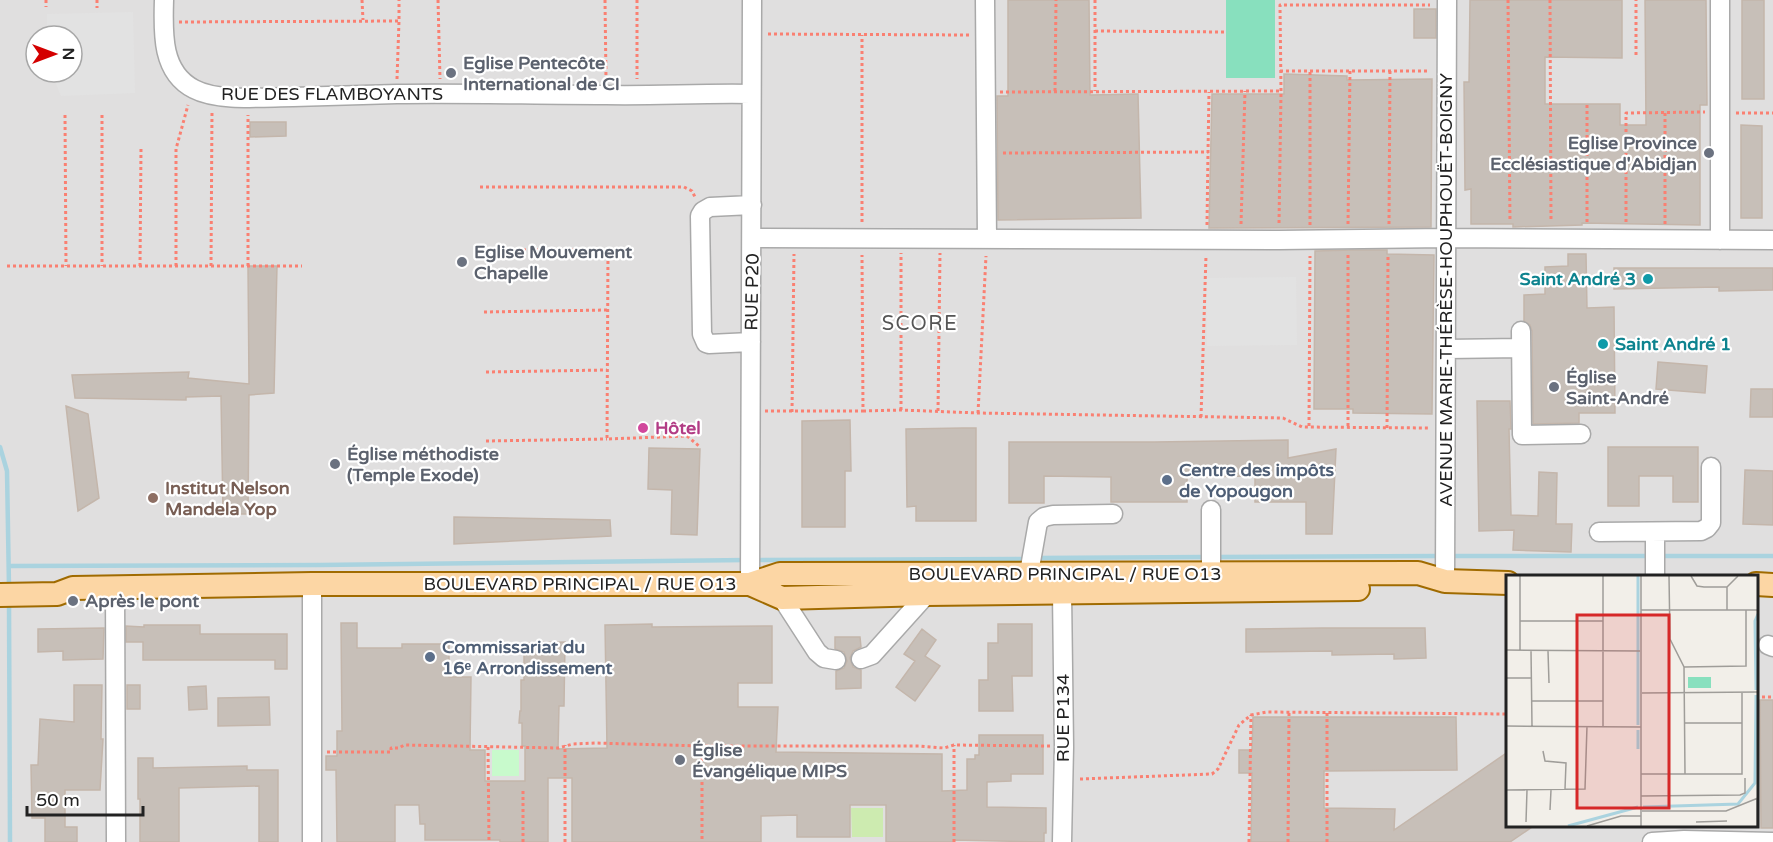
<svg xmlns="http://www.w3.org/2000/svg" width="1773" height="842" font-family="'Varela Round',sans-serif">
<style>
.residential{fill:#e0dfdf;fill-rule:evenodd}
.grass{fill:#cdebb0}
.park{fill:#c8facc}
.pitch{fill:#88e0be}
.parking{fill:#e2e2e2}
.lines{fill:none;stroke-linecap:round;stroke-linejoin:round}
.stream{stroke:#aad3df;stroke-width:4.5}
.building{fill:#c7bfb8;stroke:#c4b6ab;stroke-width:1.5}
.minor-casing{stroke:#a9a9a9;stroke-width:21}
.major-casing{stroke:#a06b00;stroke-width:26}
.path{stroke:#fa8072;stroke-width:3;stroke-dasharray:3 3;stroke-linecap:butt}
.minor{stroke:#fff;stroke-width:18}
.major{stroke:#fcd6a4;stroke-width:22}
.worship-dot{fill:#6b7280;stroke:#fff;stroke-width:2}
.culture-dot{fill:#0f9aa8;stroke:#fff;stroke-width:2}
.hotel-dot{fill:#d1479c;stroke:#fff;stroke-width:2}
.service-dot{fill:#5c6f8a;stroke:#fff;stroke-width:2}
.education-dot{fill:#8d6e63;stroke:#fff;stroke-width:2}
.labels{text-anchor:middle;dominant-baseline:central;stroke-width:4.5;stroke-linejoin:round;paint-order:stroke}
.worship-label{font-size:18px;font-weight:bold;fill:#5b616d;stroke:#fff;text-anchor:start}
.street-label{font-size:18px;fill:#222;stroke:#fff}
.culture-label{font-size:18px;font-weight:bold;fill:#0d838f;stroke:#fff;text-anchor:end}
.hotel-label{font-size:18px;font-weight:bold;fill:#b23c85;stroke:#fff;text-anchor:start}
.service-label{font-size:18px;font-weight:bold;fill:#4e5e75;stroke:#fff;text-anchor:start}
.education-label{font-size:18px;font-weight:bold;fill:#785e54;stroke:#fff;text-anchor:start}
.neighbourhood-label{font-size:20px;letter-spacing:1.5px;fill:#555;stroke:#fff}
.inset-river{fill:none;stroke:#aad3df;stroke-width:3}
.inset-road{fill:none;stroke:#9f9d99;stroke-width:1.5}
.view{fill:#d62828;fill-opacity:0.15;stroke:#d62828;stroke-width:3}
.inset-edge{fill:none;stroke:#222;stroke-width:3}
</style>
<rect width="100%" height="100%" fill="#f2efe9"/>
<path class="residential" d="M0,0H1773V842H0ZM36,36H72V72H36ZM1508,576H1756V826H1508Z"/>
<path class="grass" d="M851,808H883V837H852Z"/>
<path class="park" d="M492,750H519V776H492Z"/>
<path class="pitch" d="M1226,0H1275V78H1226Z"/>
<path class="parking" d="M133,12L135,93L61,96L51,72H72V36H47V14Z
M1296,277L1297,345L1207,346L1206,278Z"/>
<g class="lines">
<path class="stream" d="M0,447L7,471L9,587
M1449,556H1650
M1659,556H1773
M1215,557L1440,556
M1035,558L1206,557
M756,560L1026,559
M9,566L320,565L747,560
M9,602L10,842"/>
</g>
<path class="building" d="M1008,0H1089L1090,95L1138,94L1141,218L998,220L997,96H1008Z
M1470,0H1622V58L1545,57V104H1620V125H1646L1645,0H1706L1707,105H1700V225L1582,223V225L1513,227V224H1471V189L1465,190L1464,82H1469Z
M1742,0H1764V99H1742Z
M1414,9H1436V38H1414Z
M1284,74L1347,76V80L1432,79L1431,227L1209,228L1212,94H1284Z
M250,122H286V136L250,137Z
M1741,125L1762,126V218H1741Z
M1353,250H1387V254L1434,255L1432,414L1353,413V409H1314L1315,251Z
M1568,254H1586L1587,308L1614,307L1615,413H1579V423L1533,424L1532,331L1530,325L1524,321V295L1545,294V267L1568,266Z
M248,266H277L274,393L249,395L248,514H223L221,396L186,397V400L75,398L72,375L189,372L188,378L249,384Z
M1614,268H1773V290L1719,291V287L1614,289Z
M1658,362L1707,366L1705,393L1656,389Z
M1751,389H1773V417H1750Z
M1477,401H1510L1511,429H1509L1511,515L1538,516L1539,472L1557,473L1556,524H1572L1571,552L1513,550L1514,530L1479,531Z
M66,406L88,414L99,498L78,511Z
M850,420L851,471H845V527H802V421Z
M963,428H976V521H916V506L907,507L906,429Z
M1288,440V458L1336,449L1332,534H1306V502H1255V476L1187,477V502H1111V477L1044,476V503H1009V442H1154Z
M1608,447H1698V502H1673V476H1639V506H1608Z
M649,448L700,449L697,535L671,534L672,490L648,489Z
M1745,470L1773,471V525L1743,524Z
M454,517L610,520L611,536L454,544Z
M341,623H357V648H402V644H449V677H471L470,750H485V781H525V746H522V723H519L520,711H521V680H524V643L565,642L564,706H559L558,749L607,748L605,625L652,624V627L772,626V683H738V707H778L776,752L942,754V791L967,790V759H975V755H979V735H1043V774H1011V781L987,782V807L1046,808V833H1044V842L954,840V842H886V805H850V837H797V815L761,816V842H572V778H548V842H500V840H425V824H420L419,805H395V842H337L336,770H326V756H337V731H342Z
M998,624H1032V676H1012L1013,711H979V680H988V643H998Z
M144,625H200V634H287V669H275V660H143V642H126V626L144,627Z
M104,628L103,659L63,660V651L38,652V629Z
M1322,628H1425L1426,658L1394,659V654L1332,655V651L1246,652V629Z
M922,629L936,640L925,656L940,666L915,701L896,687L915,661L904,654Z
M835,637H860L861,647L853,651L850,658L853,667L861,670V688L836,689V671L844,668L847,661L844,652L835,649Z
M74,685H102L101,739H103L100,790H65V827H77V842H45V818H32L31,765H38L40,719L74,722Z
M127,685H140V709H127Z
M206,686L207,709L189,710L188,687Z
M269,697L270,725L218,726V698Z
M1760,700H1773V828H1761Z
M1253,717H1456L1457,770L1324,771V808L1395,809L1394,830L1508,752V825H1535L1510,842H1251L1252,773H1239V750H1252Z
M138,758H153V768L247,766V770H278V842H259V786L179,788V842H140V799H138Z"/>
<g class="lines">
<g class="minor-casing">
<path id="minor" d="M164,0C163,32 161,72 194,89C218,102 266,97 293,97C327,96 362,95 397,94C466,93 536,95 606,95C654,96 702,93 751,94
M985,0L987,239
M752,238L1279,240L1446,238L1773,240
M1720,240V0
M1521,331L1522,435L1581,434
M751,342L709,344L706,343L702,334L700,216L703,211L710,207L752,205
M1446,349L1521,348
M1211,510V573
M1599,532L1701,531L1707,528L1711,523V467
M1029,573L1038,522L1044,517L1053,515L1113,514
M1655,576V532
M1445,581L1447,0
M312,584V842
M750,584L752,0
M115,587L116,842
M1062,593L1064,747L1062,842
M782,598L817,652L824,658L836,660
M1768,645L1773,647
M861,659L872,655L927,594
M1652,842L1684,840L1773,842"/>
</g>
<g class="major-casing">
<path id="major" d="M750,584L782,598L927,594L1358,589
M1756,584L1773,585
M0,595L57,594L73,588L312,584H750L780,574L1418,573L1445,581L1508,583"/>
</g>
<path class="path" d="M46,0V7
M97,0V8
M362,0L363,20
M438,0L440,79
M605,0L606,79
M637,0V79
M1095,0V91
M1508,0L1510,222
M1550,0L1551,222
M179,22L399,21V0
M1095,31L1224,32
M768,34L969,35
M1636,55V0
M1280,71H1430
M397,79L399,21
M1055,91L1056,0
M1000,92L1281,91
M1736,113H1773
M65,115L66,266
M102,115V266
M1003,153L1208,152L1209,92
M480,187H684L692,191L695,197
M862,222V35
M1587,222V102
M1626,222V113L1705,112
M1279,223L1281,91L1280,5H1430
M1241,224L1245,91
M1348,224L1350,70
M1389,224L1390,70
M1665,224V112
M1207,225L1208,152
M1310,225V71
M481,250H608L607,439L687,436L699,446
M1348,255V427
M7,266H302
M140,266L141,148
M176,266V149L188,105
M211,266L212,112
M248,266V115
M484,312L608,310
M486,372L607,370
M901,410V253
M765,411H863L862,255
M863,411L901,410L978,413L1283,418L1302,427L1429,428
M938,411L940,253
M792,412L794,254
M978,413L986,256
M1201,417L1206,255
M1309,426L1310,256
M1387,428L1388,255
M486,441L607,439
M1756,697H1773
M1327,713V842
M1756,733L1757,697
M702,746V842
M488,747L489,842
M327,752H391V748H399L404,745L558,748L573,744L595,743L702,746H919L944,748L954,745L1050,746
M1080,779L1212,774L1218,769L1239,725L1251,715L1267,712L1508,714
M523,842V788
M565,842V745
M954,842V745
M1249,842L1251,715
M1288,842L1289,713"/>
<use href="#minor" class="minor"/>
<use href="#major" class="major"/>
</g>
<g class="worship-dot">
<circle cx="451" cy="73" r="6"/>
<circle cx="1709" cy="153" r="6"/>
<circle cx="462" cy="262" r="6"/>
<circle cx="1554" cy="387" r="6"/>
<circle cx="335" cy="464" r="6"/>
<circle cx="73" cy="601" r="6"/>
<circle cx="680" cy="760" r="6"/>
</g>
<g class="culture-dot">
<circle cx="1648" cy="279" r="6"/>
<circle cx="1603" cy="344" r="6"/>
</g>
<circle class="hotel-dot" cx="643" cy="428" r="6"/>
<g class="service-dot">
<circle cx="1167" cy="480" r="6"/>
<circle cx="430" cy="657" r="6"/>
</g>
<circle class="education-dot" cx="153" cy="498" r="6"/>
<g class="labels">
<g class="worship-label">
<text x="463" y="63">Eglise Pentecôte<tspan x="463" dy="21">International de CI</tspan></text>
<text x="1697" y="143" text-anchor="end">Eglise Province<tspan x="1697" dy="21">Ecclésiastique d'Abidjan</tspan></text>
<text x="474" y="252">Eglise Mouvement<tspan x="474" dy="21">Chapelle</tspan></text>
<text x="1566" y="377">Église<tspan x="1566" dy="21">Saint-André</tspan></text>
<text x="347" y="454">Église méthodiste<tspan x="347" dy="21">(Temple Exode)</tspan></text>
<text x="85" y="601">Après le pont</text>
<text x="692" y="750">Église<tspan x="692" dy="21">Évangélique MIPS</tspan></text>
</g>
<g class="street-label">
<text x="332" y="94">RUE DES FLAMBOYANTS</text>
<text transform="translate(1446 290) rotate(-90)">AVENUE MARIE-THÉRÈSE-HOUPHOUËT-BOIGNY</text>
<text transform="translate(752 292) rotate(-89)">RUE P20</text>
<text x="1065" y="574">BOULEVARD PRINCIPAL / RUE O13</text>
<text x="580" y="584">BOULEVARD PRINCIPAL / RUE O13</text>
<text transform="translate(1063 718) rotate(-90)">RUE P134</text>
</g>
<g class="culture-label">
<text x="1636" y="279">Saint André 3</text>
<text x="1615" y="344" text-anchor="start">Saint André 1</text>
</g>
<g class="hotel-label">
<text x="655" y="428">Hôtel</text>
</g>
<g class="service-label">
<text x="1179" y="470">Centre des impôts<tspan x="1179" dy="21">de Yopougon</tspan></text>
<text x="442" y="647">Commissariat du<tspan x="442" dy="21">16ᵉ Arrondissement</tspan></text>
</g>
<g class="education-label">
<text x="165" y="488">Institut Nelson<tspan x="165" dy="21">Mandela Yop</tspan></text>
</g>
<g class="neighbourhood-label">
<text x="920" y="324">SCORE</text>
</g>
</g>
<g transform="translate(1506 575)">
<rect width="252" height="252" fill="#f2efe9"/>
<path d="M182,102H205V113H182Z" fill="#88e0be"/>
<path class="inset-river" d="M132,1V150M250,115L249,46L252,39M132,155V174M137,232L232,229L249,208L250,120M62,251L132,232"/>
<path class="inset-road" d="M163,1L164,64L178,92L179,199M185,1L191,11L198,12H221L232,1M221,12V35M135,35H252M14,46H97M0,75L134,76M14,75V1M25,75L26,151M42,76L43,108M178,92L240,91V35M0,103H26M136,118L252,117M25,126H97M179,148H236M0,151L135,152M97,151V1M37,176L39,186L60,188L59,214M135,199H236V117M0,215L79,214L81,151M135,221L234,220L239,218V203M44,235L45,215M136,236H220L252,223M20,247L21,215M190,247L221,246M81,251L115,241H135M135,251V1M251,251V223"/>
<path class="view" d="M71,40H163V233H71Z"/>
<rect width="252" height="252" class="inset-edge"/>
</g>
<g transform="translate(54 54) rotate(90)"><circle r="28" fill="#ffffff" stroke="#a7a7a7" stroke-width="1.5"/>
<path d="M0-4.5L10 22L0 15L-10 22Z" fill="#d40000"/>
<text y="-9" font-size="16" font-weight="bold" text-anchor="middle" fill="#222222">N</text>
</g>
<path d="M27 806v9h116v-9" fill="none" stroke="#222222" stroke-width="3"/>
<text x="36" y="806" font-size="18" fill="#222222" stroke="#ffffff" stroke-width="4.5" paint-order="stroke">50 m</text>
</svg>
